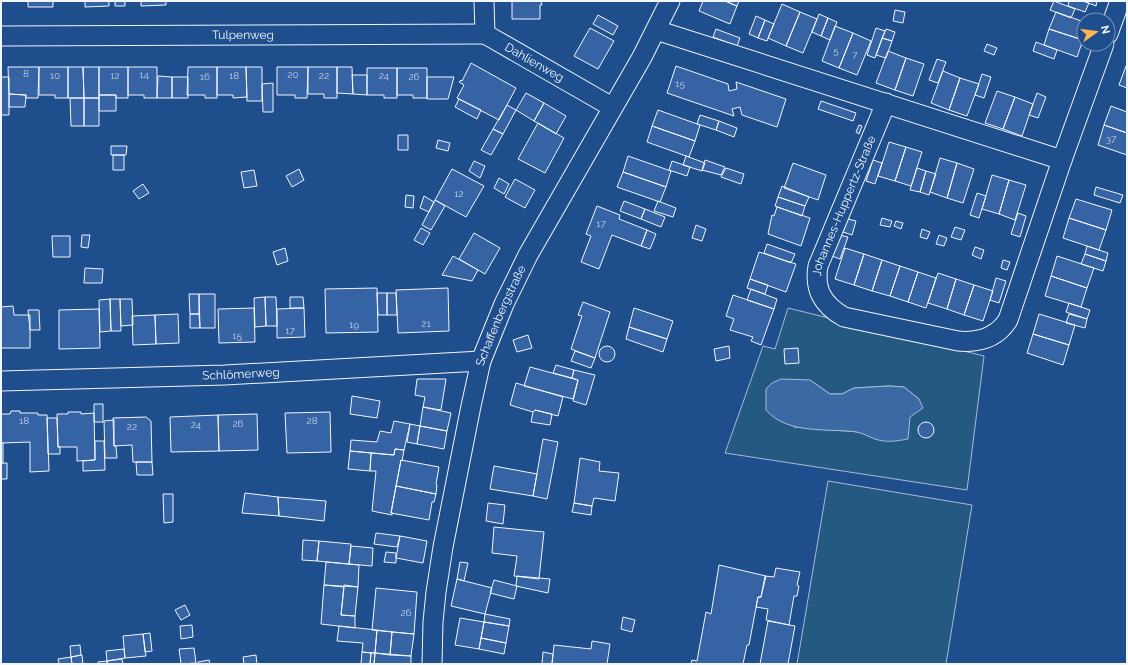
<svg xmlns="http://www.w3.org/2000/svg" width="1128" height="665" font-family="Raleway,sans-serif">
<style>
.green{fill:#245a82;stroke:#a8bbd7;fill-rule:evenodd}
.water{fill:#3b69a3;stroke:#a8bbd7}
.building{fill:#3563a3;stroke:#f2f6ff}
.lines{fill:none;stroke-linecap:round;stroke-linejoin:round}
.street-casing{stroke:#f2f6ff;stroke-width:21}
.street{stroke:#1f4e8c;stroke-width:19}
.labels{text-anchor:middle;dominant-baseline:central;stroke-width:3;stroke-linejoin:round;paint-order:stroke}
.number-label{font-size:10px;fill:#c3d1e8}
.street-label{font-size:12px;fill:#f2f6ff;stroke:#1f4e8c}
</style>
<rect width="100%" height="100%" fill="#1f4e8c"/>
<path class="green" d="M788,308L984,356L967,490L725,453L763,346L775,349ZM810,380L830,394H842L854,388L889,386L904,387L919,399L910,417L876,439L859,432L794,427Z
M828,481L972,505L946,664H797Z"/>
<path class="water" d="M781,379L810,380L830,394H842L854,388L889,386L904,387L919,399L923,408L910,417L908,439C897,441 886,443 875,439C869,437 863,433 857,432C827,428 788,435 766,410V389L772,383Z"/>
<path class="building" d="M28,1H53V7H28Z
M85,1H109V6L85,7Z
M115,1H125V6H115Z
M141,1H166V5L141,6Z
M512,1H541L542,5H540V19H512Z
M703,1H725L737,6L730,24L699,11Z
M725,1H739L737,6Z
M1054,1L1075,9L1071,18L1050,10Z
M1069,1H1083L1089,3L1085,12L1068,6Z
M1083,1H1097L1096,6Z
M782,4L800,12L786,46L768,38Z
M895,10L905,12L903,23L893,21Z
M800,12L817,19L803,53L786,46Z
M1056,12L1084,22V37L1083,40L1049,29Z
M819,14L828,18L821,36L812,32Z
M598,15L618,26L613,35L593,24Z
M756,16L765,20L758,38L749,34Z
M828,18L837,22L830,40L821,36Z
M765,20L774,24L767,41L758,38Z
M835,26L853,33L839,68L822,61Z
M590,28L614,41L598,69L574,56Z
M876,28L885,31L875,58L867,55Z
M716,29L740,38L737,46L713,37Z
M886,29L895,32L892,41L882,38Z
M1049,29L1083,40L1077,57L1044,45Z
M853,33L871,41L857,75L839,68Z
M882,38L892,41L886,58L876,55Z
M1036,42L1057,50L1054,59L1033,51Z
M987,44L997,48L994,55L984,51Z
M888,51L906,58L895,90L876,83Z
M906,58L924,64L913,96L895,90Z
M937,59L946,62L938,83L929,80Z
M471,63L516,88L499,120L457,98L464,85L459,82L461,80L462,81Z
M676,66L728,84L729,91L737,89L736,82L786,99L777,127L742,115L740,107L732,109L734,116L667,93Z
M1126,66H1127V88L1119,85Z
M8,67H39L38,98H26V95L9,94Z
M39,67H68V98H55V95H39Z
M68,67H83L84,98H68Z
M83,67H99V98H84Z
M99,67H128V98H116V95H99Z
M128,67H157V98H144V95H128Z
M188,67H217V98H205V95H187Z
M217,67H246L247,97L233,98V95H217Z
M246,67H262V101H247Z
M277,67H308L307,98H295V95H277Z
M308,67H337V98H324V94H308Z
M337,67H352L353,94L337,93Z
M367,68H397V98H384V95H367Z
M397,68H427V98H413V95H397Z
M943,71L960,78L949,110L931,103Z
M982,74L991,77L984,98L975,95Z
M352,75H367V95L353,94Z
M158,76L172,77V98H157Z
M1,77H9V115H1Z
M172,77H188V98H172Z
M427,77H454L448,99H427Z
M960,78L979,84L967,116L949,110Z
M273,83V112H263L262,84Z
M997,91L1015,97L1003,129L985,123Z
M526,93L544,103L534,121L516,110Z
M1037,93L1046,97L1038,118L1029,115Z
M9,94L26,95L25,107H9Z
M99,95H116V111H99Z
M1015,97L1033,104L1022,136L1003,129Z
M70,98H84V126H71Z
M84,98H99V126H84Z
M459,99L481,110L477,119L455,107Z
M821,101L856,113L853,121L818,109Z
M544,103L566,116L556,134L534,121Z
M507,105L516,110L503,134L493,129Z
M1111,106L1127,112V133L1104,125Z
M658,110L700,125L695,141L652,126Z
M700,115L719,121L716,130L697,124Z
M719,121L737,128L734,137L716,130Z
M538,123L564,138L545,173L518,159Z
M859,125L862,126L859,134L856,132Z
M1104,125L1127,133V155L1098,145Z
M652,126L695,141L689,157L647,142Z
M493,129L503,134L491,155L481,150Z
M398,135H408V150H398Z
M438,140L450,143L448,151L436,148Z
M889,142L906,147L895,181L878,176Z
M111,146H127L126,155H111Z
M906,147L922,152L911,186L895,181Z
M113,155H124V170H113Z
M628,156L671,171L666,187L623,172Z
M686,156L705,163L702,171L683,165Z
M940,158L957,163L947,198L930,192Z
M705,160L725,167L721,175L702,170Z
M873,160L882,163L875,184L866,181Z
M474,161L485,166L480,178L469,171Z
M672,161L690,167L687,176L669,170Z
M793,163L826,175L818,200L784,188Z
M957,163L974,169L963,203L947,198Z
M726,168L744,174L741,184L721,177Z
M917,168L926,171L920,192L910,190Z
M299,169L304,180L292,187L286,176Z
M452,169L484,186L466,217L435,200Z
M254,170L257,186L244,188L241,172Z
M926,171L936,174L929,195L920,192Z
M623,172L666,187L660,202L617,187Z
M992,175L1009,180L999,214L982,209Z
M499,178L509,184L504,194L494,188Z
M515,179L535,190L525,208L505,197Z
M1009,180L1026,185L1015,220L999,214Z
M143,184L149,193L139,199L133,191Z
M782,186L809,197L805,206L778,197Z
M1096,187L1123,195L1120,203L1094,195Z
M977,193L986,196L979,218L970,215Z
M406,195L414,196L413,208L405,207Z
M424,196L434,202L429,212L420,208Z
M778,197L805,206L802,216L775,206Z
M1076,199L1112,210L1106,230L1069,218Z
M435,200L445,206L431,230L422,225Z
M624,201L645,209L641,219L620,211Z
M658,201L676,208L673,217L654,211Z
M597,206L620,215L619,219L647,230L641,246L612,235L599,269L581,262L591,236L586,234Z
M777,207L810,218L801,246L768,234L772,215L774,216Z
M645,209L665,217L661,227L641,219Z
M1018,213L1026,216L1020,237L1011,234Z
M882,218L892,221L890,227L880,225Z
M1069,218L1106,230L1099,250L1063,238Z
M848,219L856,221L852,235L843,232Z
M896,221L903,223L901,229L894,226Z
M696,225L706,229L702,241L692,238Z
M955,227L965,230L961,240L951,237Z
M421,228L430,233L423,245L414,240Z
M922,229L930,232L927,239L920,237Z
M647,230L656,234L650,249L641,246Z
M474,233L500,248L485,274L459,259Z
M82,235H90L88,248L81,247Z
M839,235L848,237L840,259L832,256Z
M939,235L947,238L944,246L936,244Z
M52,236H70V257H53Z
M767,244L795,254L791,263L764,253Z
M1087,246L1108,253L1106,261L1085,254Z
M975,247L984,250L981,259L972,255Z
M285,248L288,261L277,265L273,252Z
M845,248L864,254L854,285L835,279Z
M759,252L796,264L786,292L750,279Z
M864,254L882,260L872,291L854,285Z
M1085,254L1106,261L1103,271L1081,264Z
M453,256L478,270L472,281L442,275Z
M1057,256L1094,268L1087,288L1051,276Z
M882,260L900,266L890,296L872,291Z
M1003,260L1010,262L1007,270L1001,268Z
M900,266L918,272L908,302L890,296Z
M85,268L103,269L102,283H84Z
M918,272L936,278L926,308L908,302Z
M938,273L956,279L947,309L928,303Z
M1051,276L1087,288L1081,307L1045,296Z
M996,278L1006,281L999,303L990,300Z
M750,279L768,285L765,294L747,288Z
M956,279L974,285L964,315L947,309Z
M974,285L993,291L983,321L964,315Z
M377,288L378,332L326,333L325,289Z
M448,288L449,331L398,333L396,290Z
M751,289L777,299L774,309L747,300Z
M377,293H387V315H378Z
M387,293H396L397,315H387Z
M189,294H199V314H190Z
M199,294H215V328H200Z
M733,295L774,309L761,345L751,341L753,337L730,330L734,319L726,316Z
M265,297H276L277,326H266Z
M265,297L266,326L255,327L254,298Z
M290,297H303L304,308H290Z
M110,299L111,331L100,332L99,300Z
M110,299H120L121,331H111Z
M120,299H132L133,325L121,326Z
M583,302L610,312L595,358L571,349L582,316L578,315Z
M1069,303L1090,310L1087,319L1066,312Z
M13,306L14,315H30V348H1V307Z
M254,308L255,342L219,343L218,309Z
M304,308L305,337L277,338V309Z
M634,308L673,321L667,339L629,327Z
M99,309L100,348L59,349V310Z
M28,310H39L40,330H30Z
M178,314L179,343L156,344L155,315Z
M190,314H199L200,328H190Z
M1039,314L1075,325L1069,345L1033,334Z
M1069,314L1087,319L1085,328L1066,323Z
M155,315L156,344L133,345L132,316Z
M629,327L667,339L663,352L626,339Z
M1033,334L1069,345L1063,365L1027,353Z
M528,335L532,348L517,352L513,340Z
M729,346L730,358L716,361L714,349Z
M599 354a8 8 0 1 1 16 0a8 8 0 1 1-16 0Z
M798,348L799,363L785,364L784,349Z
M575,351L595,358L591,368L571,361Z
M556,365L574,370L572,378L553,373Z
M530,367L578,380L573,399L524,386Z
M574,370L595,375L586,405L573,401L578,380L572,378Z
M417,379H446L441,410L423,407L425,397L415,395Z
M516,383L563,397L558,416L535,410L533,412L510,405Z
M352,396L380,401L377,418L350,414Z
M94,404H103V422H94Z
M423,407L451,413L447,431L420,426Z
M535,410L552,414L550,425L531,422L533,412Z
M11,411H20V413H38V415H47L49,471L30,472V442L1,443V414H10Z
M68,412H81V414L94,413L95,460L77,461V447H58L57,414H68Z
M330,412L331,452L287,453L285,413Z
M257,414L258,450L219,451L218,415Z
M218,415L219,451L171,452L170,417Z
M146,417L151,421L152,462H133L132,445L114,446L113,418Z
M47,418H57L58,447H60V454H48Z
M114,420V446H116L117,458H105L104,421Z
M394,421L410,424L404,450L395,449L394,455L350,451L351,440L377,442L380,431L391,433Z
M918 430a8 8 0 1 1 16 0a8 8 0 1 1-16 0Z
M410,424L420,426L417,444L407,442Z
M420,426L447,431L444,449L417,444Z
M1,436V443H3V463H1Z
M543,439L558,442L547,499L533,496Z
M95,441H104L105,470L83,471V461L95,460Z
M395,449L404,450L402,461L401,460L391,513H393L392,515L372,511L376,471H370L371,453L394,455Z
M350,451L371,453L370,471L348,469Z
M580,458L600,462L599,471L619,473L615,501L594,498L592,506L574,503Z
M401,460L439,467L436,484L437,485L436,494L396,486Z
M136,462H152L153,475H137Z
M1,463H7V479H1Z
M494,466L537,474L533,496L490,489Z
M396,486L436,494L434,502H432L429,520L391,513Z
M245,493L278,497L279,516L242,513Z
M163,494H173V522L164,523Z
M278,497L326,501L324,521L279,516Z
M488,503L505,505L503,524L486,521Z
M574,503L592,506L591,515L572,512Z
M494,527L544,532L539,579L514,576L517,556L492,553Z
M376,533L400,536L397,547L374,544Z
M400,536L427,541L423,563L396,558Z
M303,540L319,541L317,561L302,560Z
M319,541L351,544L349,564L317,561Z
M351,546L373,548L372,566L349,564Z
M386,552L396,553V563L384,562Z
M326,562L359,565L358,587L324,585Z
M460,562L468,563L464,581L457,579Z
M719,565L766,576L761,597H758L749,645H747L743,664H691L692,660L697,661L706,612L711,614Z
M776,568L800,572L797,585L799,586L797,596H794L789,625L766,620L768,609L756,607L758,597H761L765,576L774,577Z
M517,576L550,579L548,593L516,586Z
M457,579L492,588L485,614L451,606Z
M494,580L517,586L514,599L490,593Z
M324,585L344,587L341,615L355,616V628L321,624Z
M344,585L358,587L355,616L341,615Z
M376,588L417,592L414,634L372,630Z
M185,605L190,615L181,620L175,610Z
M485,614L510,619L509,626L484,622Z
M623,617L635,620L632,632L621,629Z
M460,618L484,622L479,649L455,645Z
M768,621L795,626L788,664H760Z
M484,622L509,626L506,643L481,638Z
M192,625L193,637L181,639L180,626Z
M339,626L377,630L375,653L362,652L363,643L337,641Z
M377,630L392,632L390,655L375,653Z
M392,632L414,634L411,656L390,655Z
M150,633L152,651L145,652L143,634Z
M143,634L146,656L125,658L123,636Z
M481,638L506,643L504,654L479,649Z
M592,641L610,644L607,664H552L554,645L591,649Z
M80,645L81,655L71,657L70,646Z
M194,648L196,663L181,664L179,649Z
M124,649L125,658L107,661L106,651Z
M362,652L371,653L370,664H361Z
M543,652L553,654L552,664H542Z
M371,653H375L374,664H370Z
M375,653L411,656V664H374Z
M82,655L83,664H72L71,657Z
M256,655L257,664H244L243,657Z
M71,657L72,664H59L58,659Z
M122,659L123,664H107V661Z
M209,660L210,664H198V662Z
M107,661V664H98V662Z"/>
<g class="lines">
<g class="street-casing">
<g id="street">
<path id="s1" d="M484,1L485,34L612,107"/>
<path id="s2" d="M656,30L1062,160L1008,320C997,337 979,343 958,341L844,317C823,305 814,290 818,266L886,103"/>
<path d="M1108,34L1120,1"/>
<path id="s3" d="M1,36L485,34"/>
<path d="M1062,160L1104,44"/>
<path id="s4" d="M1,381L225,375L481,361"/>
<path id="s5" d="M432,664L433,622L436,592L443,547L471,406L481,361L504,304L528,255L642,57L670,1"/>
</g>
</g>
<use href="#street" class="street"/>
</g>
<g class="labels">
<g class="number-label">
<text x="836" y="50">5</text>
<text x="855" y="54">7</text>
<text x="26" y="73">8</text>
<text x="144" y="74">14</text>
<text x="293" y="74">20</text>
<text x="55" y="75">10</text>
<text x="115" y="75">12</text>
<text x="234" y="75">18</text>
<text x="324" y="75">22</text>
<text x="384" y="75">24</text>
<text x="205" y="76">16</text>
<text x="414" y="76">26</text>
<text x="680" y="83">15</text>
<text x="1111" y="138">37</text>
<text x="459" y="193">12</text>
<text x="601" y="223">17</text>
<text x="426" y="323">21</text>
<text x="354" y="324">19</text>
<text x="290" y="330">17</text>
<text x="237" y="335">15</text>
<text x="24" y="420">18</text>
<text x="312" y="420">28</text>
<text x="238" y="423">26</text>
<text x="196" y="424">24</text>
<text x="132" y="426">22</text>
<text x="406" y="612">26</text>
</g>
<g class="street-label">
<text stroke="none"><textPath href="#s3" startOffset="242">Tulpenweg</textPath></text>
<text stroke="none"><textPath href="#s1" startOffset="90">Dahlienweg</textPath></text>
<text stroke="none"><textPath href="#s2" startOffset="896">Johannes-Huppertz-Straße</textPath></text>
<text stroke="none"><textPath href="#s5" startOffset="357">Schaffenbergstraße</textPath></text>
<text stroke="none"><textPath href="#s4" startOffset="240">Schlömerweg</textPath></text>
</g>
</g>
<rect width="1128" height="665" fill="none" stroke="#f2f6ff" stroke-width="4"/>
<g transform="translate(1096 32) rotate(76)"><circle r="19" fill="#1f4e8c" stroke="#7391ba"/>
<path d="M0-3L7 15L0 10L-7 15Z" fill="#ffb74d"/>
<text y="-6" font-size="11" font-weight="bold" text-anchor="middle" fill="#f2f6ff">N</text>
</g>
</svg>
